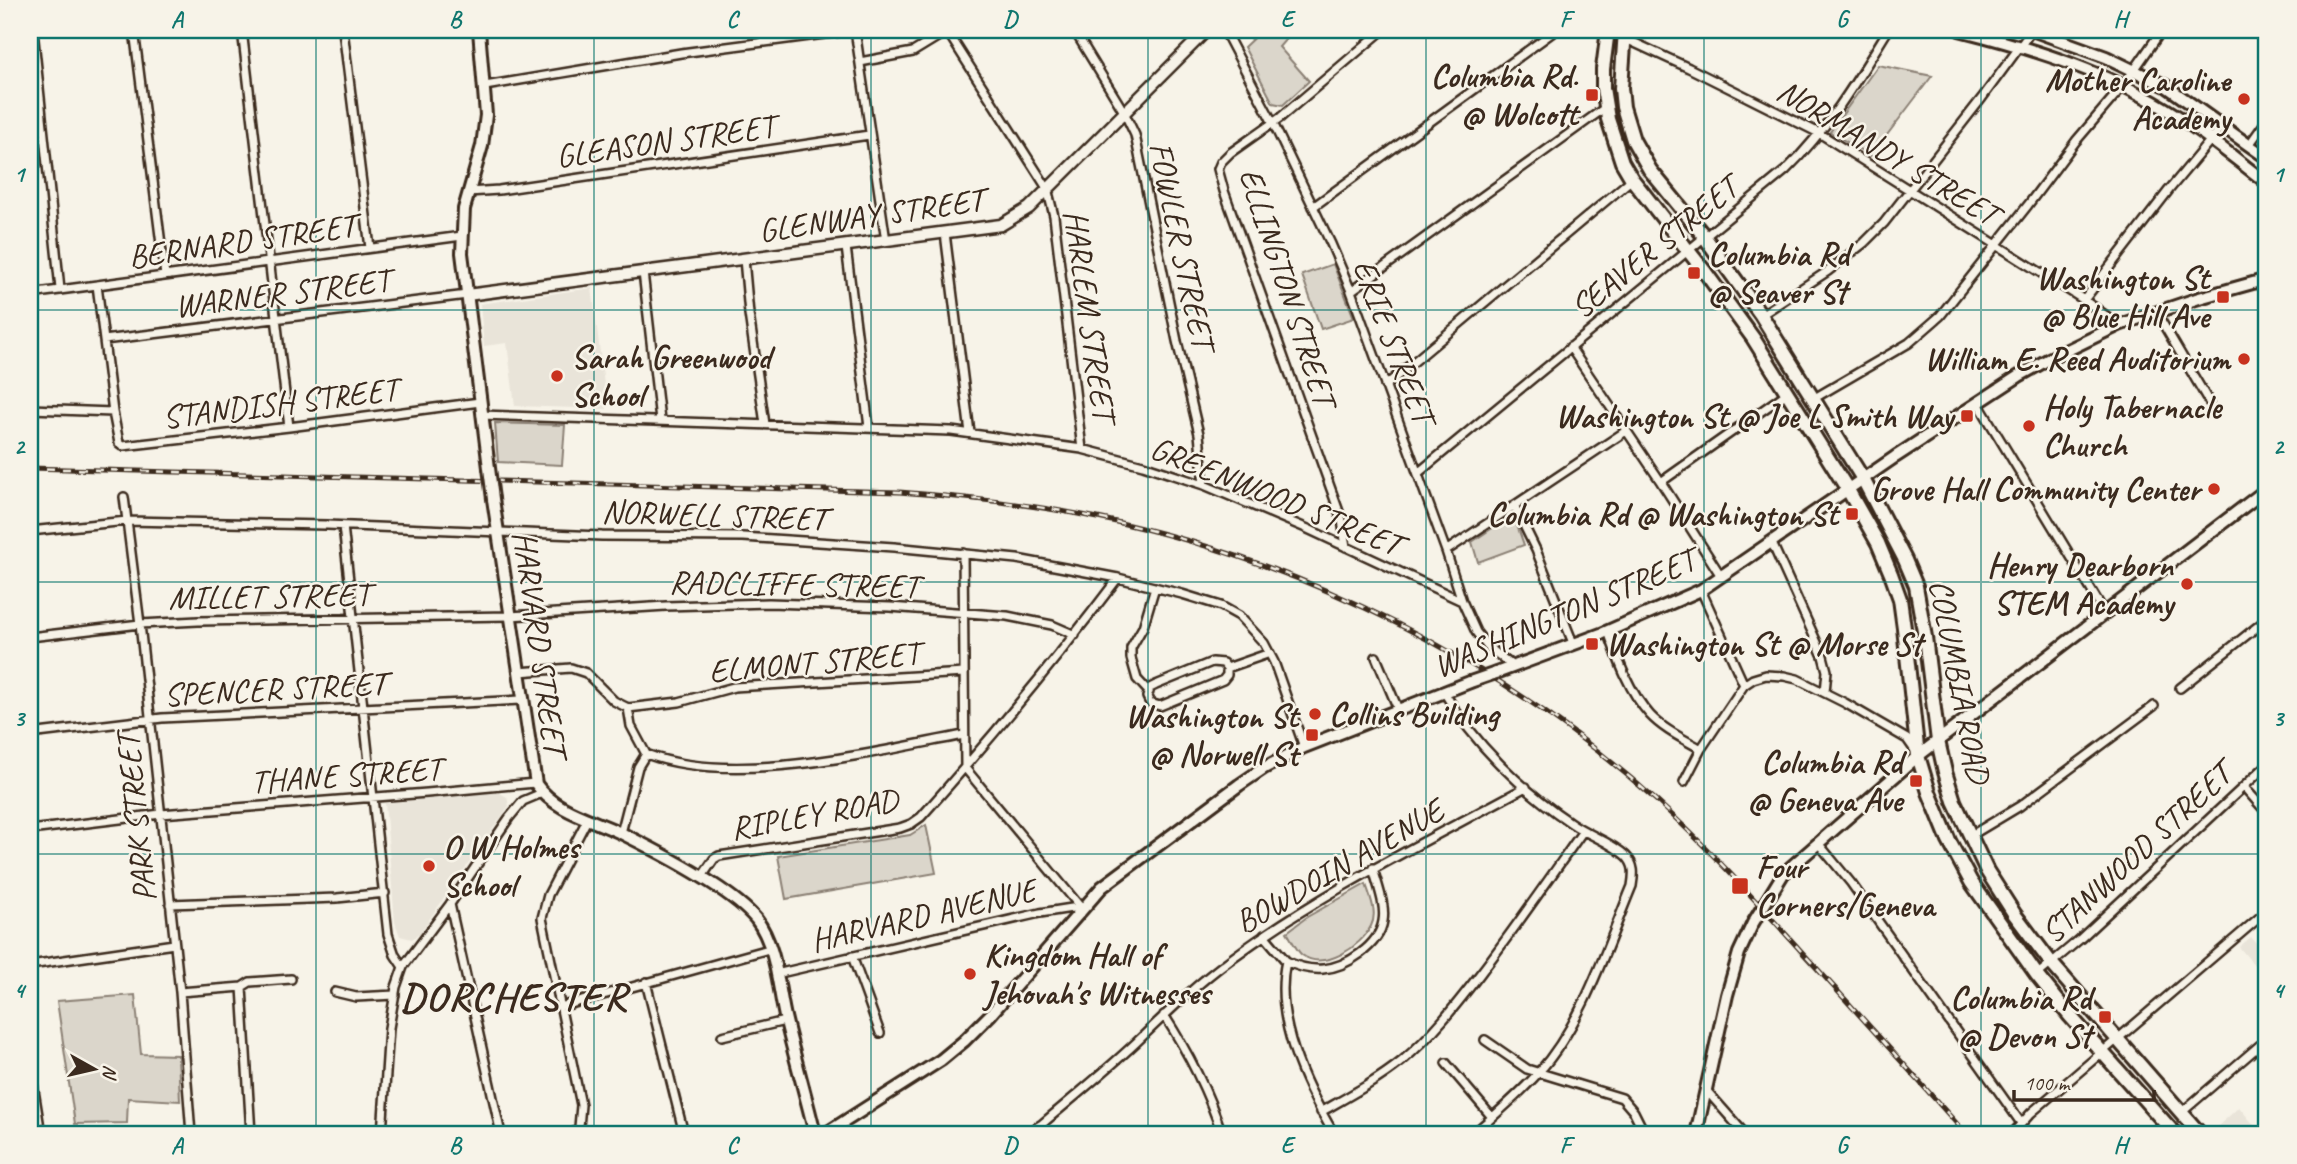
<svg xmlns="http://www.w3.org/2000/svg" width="2297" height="1164" font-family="Caveat,sans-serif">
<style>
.built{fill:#e9e4d9}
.green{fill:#dbd6cb;stroke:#8b8074;stroke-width:2}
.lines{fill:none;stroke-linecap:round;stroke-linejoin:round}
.minor-casing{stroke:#3b2a1e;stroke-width:12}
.tertiary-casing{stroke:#3b2a1e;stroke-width:15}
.secondary-casing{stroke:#3b2a1e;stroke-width:16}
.primary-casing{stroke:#3b2a1e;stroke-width:18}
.minor{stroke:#f7f3e8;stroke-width:7}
.tertiary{stroke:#f7f3e8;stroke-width:10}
.secondary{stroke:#f7f3e8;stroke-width:10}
.primary{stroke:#f7f3e8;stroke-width:12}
.rail-casing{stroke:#3b2a1e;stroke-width:5}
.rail{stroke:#f7f3e8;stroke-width:2.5;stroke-dasharray:8;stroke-linecap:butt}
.secondary-bridge-casing{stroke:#3b2a1e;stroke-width:16;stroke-linecap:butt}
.secondary-bridge{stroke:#f7f3e8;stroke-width:10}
.grid{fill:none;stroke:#0f766e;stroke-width:2;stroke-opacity:0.55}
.poi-dot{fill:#c8321e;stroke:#f7f3e8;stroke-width:2.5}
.labels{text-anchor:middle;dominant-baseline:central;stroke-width:5;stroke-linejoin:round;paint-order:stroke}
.poi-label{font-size:33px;font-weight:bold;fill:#3b2a1e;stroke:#f7f3e8;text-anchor:end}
.street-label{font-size:33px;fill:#3b2a1e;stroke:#f7f3e8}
.district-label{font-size:40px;font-weight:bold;letter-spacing:2px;fill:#3b2a1e;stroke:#f7f3e8}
.neatline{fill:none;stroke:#0f766e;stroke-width:2.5}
.grid-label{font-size:23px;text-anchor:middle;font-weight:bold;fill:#0f766e}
</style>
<rect width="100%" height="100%" fill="#f7f3e8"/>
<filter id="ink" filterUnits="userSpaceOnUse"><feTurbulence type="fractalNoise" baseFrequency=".0143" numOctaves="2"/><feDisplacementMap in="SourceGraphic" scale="14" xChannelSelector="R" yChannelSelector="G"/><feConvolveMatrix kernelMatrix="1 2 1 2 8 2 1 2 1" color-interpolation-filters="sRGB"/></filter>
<g filter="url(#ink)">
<path class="built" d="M592,288L607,409L515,406L507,343L484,346L480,304Z
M498,792L507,797L509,806L506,810L419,934L412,939L400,936L395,922L385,803Z
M2251,937L2267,955V980L2239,947Z
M2239,1107L2258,1130L2267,1118V1134H2219L2215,1129Z"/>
<path class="green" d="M1262,30H1289L1292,32L1279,47L1309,81L1283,105L1273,103L1244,47Z
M1878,65L1932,76L1871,156L1830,132Z
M1333,264L1354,318L1321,329L1302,275Z
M495,423L565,425L562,465L498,462Z
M1513,514L1524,545L1478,562L1472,542Z
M926,825L936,873L786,899L778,856L910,835Z
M1366,884C1370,897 1378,913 1371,926C1361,947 1324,971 1302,955C1296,950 1291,938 1287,932L1307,917Z
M135,995L141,1054L178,1055L180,1101L128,1098L127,1123L75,1124L57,1001Z"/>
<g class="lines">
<g class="minor-casing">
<path id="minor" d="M33,30L60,289
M134,30L165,276
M242,30L289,427
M343,30L370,248
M855,30L886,241
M1074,30L1124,112L1135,135L1177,341L1199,434L1204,485
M1224,30L1273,123L1331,244L1351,291L1446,551L1462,601L1476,632L1487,646L1514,667
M947,31L1047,188L1054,216L1082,449
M1624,38L1689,68L1819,133L2084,300L2119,325
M860,62L913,52L949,30
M485,86L681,53L855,30
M2249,145L2267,120
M468,192L499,190L869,135
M1313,207L1556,30
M945,233L970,433
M846,247L869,427
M744,259L749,314L765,424
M643,272L660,420
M97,285L113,412L119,443L123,446L289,427L480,402
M1351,291L1606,107
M30,294L462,236
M2084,300L2169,190L2223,125
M2156,312L2209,402
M1761,315L1828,271L1864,243L1884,223L1982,98L2032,30
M104,340L467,295
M1570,347L1661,482L1721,576
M1385,386L1632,179
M1813,399L1909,343L1940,316L2028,205L2076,141L2123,86L2162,30
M1978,403L2105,613
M30,409L113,412
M481,415L951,431L1082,449L1143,465L1204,485L1308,529L1462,601
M1418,473L1786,170C1828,129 1858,79 1888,30
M1661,482L1787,393
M124,497L140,624L180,992L191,1134
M1515,507L1536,550L1573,643
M343,526L388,934L395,955L403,967
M30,531L127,521L327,525L602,536L743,537L894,547L1017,559L1118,578L1182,594L1221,606L1239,616L1264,643L1274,662L1304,747
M1771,541L1823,656L1827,671L1825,692
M1346,547L1342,520L1224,191L1218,169L1221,162L1230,153L1281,117L1383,30
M1446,551L1626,431
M963,553L965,768L1082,909
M1701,590L1744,685L1753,679L1766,675L1784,676L1797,679L1845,703L1907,739L1914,749
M1608,631C1618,660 1629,692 1650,715C1664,730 1684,739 1701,749
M30,637L140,624L198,621L510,616L666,606L769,603L890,607L1007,616L1052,625L1075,635
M1376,657L1398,709
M1227,668V675L1223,680L1160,706L1150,703L1147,697L1150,688L1156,685L1212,662L1223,663L1227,668L1270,653
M519,672L571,668L586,673L614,701L628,708L679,702L734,687L964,673
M2180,688L2267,619
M1149,692L1137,679L1131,658V648L1143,627L1155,587
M1444,692C1474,744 1521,789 1571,823C1588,835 1611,842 1626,856C1635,865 1634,874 1632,886C1607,946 1583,1023 1539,1072C1520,1094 1495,1115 1473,1134
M628,708L631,726L646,754
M30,734L162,718L522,700
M646,754C734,787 873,752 964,735
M1684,782L1701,749L1744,685
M2244,787L2267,813
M30,830L161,814L427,793L535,783
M621,833L638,767L646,754
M1970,836L2020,806L2154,706
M1818,843L1851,883L2021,1123
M701,878L714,859L719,856L900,828L911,824L921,817C990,740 1056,660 1118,578
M170,904L337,898L385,893
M450,904L501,1134
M1264,935L1286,961C1273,1019 1305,1085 1334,1134
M852,956L880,1033
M1286,961C1298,967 1310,970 1323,969C1346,967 1379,946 1383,921C1386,905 1377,884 1373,868
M30,965L174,944
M776,974L1040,913L1072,908L1082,909
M2037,975L2080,939L2267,765
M646,982L684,1134
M242,987L251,1134
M180,992L242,987L250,982L291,979
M335,992L356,997L395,995
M560,1007L769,949
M1164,1015C1188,1052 1208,1092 1222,1134
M722,1036L785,1021
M1485,1040L1527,1069L1622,1098L1634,1112L1645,1134
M1446,1063L1492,1117
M30,1065L41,1134
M1706,1090L1745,1134
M1321,1112C1349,1096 1377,1081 1402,1061C1432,1036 1457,1004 1480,974C1516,927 1549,879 1583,831
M2182,1112L2267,1039
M382,1134L389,1028L396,987L403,967L450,904L509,818L523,801L542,793
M574,1134L579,1127L581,1105L542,918L548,895L588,818
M1026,1134L1042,1124C1076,1095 1111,1067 1143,1036C1171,1009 1199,982 1231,959C1323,891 1425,842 1526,787
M2012,1134L2031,1113L2267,911"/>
</g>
<g class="tertiary-casing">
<path id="tertiary" d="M467,295L1001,225L1029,208L1207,30"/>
</g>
<g class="secondary-casing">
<path id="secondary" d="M479,30L486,115L482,146L464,209L462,253L489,468
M1959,30C2035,49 2111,73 2177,116C2209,136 2238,161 2267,183
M2032,30L2106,57L2166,86L2267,158
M493,499L536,784C556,813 596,820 627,836C663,854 731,889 756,919C777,946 778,989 786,1021C795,1059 806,1096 815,1134
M1496,673L1601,634L1701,590L1895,457L2019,376L2049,359L2119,325L2199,298L2267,279
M825,1134L941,1060L964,1041L991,1014L1102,887L1239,785L1264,768L1304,747L1470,682
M1696,1134L1727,995L1739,953L1753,923L1783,874L1918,756L2267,489"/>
</g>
<g class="primary-casing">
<path id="primary" d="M1608,30L1603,69V88L1608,119L1622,162L1632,179L1705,272L1753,338L1848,490L1878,543L1891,574L1900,599L1904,628L1918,756L1929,792L1949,841L1971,882L2037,975L2070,1016L2175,1134
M1625,30L1621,88L1623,107L1633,140L1650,170L1704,236L1761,315L1863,479L1905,560L1916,586L1925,637L1938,741L1945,772L1954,801L1987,871L2015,915L2052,964L2200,1134"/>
</g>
<use href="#minor" class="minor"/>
<use href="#tertiary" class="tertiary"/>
<use href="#secondary" class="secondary"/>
<use href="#primary" class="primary"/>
<g class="rail-casing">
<path id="rail" d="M30,468L899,492C966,497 1032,504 1098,518C1302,561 1503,661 1658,802C1709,848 1755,900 1801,951C1857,1012 1912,1073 1966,1134"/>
</g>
<use href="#rail" class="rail"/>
<g class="secondary-bridge-casing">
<path id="secondary-bridge" d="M489,468L493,499
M1470,682L1496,673"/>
</g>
<use href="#secondary-bridge" class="secondary-bridge"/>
</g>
</g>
<path class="grid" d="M316,30V1134M594,30V1134M871,30V1134M1148,30V1134M1426,30V1134M1704,30V1134M1981,30V1134M30,310H2267M30,582H2267M30,854H2267"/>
<g class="poi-dot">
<rect x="1585" y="88" width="14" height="14" rx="3.5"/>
<circle cx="2244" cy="99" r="7"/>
<rect x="1687" y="266" width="14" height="14" rx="3.5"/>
<rect x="2216" y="290" width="14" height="14" rx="3.5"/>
<circle cx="2244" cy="359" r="7"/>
<circle cx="557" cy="376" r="7"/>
<rect x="1960" y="409" width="14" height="14" rx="3.5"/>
<circle cx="2029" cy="426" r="7"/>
<circle cx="2214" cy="489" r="7"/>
<rect x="1845" y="507" width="14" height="14" rx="3.5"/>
<circle cx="2187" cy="584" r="7"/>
<rect x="1585" y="637" width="14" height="14" rx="3.5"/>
<circle cx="1315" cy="714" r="7"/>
<rect x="1305" y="728" width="14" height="14" rx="3.5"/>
<rect x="1909" y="774" width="14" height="14" rx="3.5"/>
<circle cx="429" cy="866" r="7"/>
<rect x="1731" y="877" width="18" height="18" rx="3.5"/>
<circle cx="970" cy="974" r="7"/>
<rect x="2098" y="1010" width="14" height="14" rx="3.5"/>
</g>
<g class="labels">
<g class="poi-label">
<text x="1578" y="76">Columbia Rd.<tspan x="1578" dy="38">@ Wolcott</tspan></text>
<text x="2230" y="80">Mother Caroline<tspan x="2230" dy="38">Academy</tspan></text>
<text x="1708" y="254" text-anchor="start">Columbia Rd<tspan x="1708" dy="38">@ Seaver St</tspan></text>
<text x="2209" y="278">Washington St<tspan x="2209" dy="38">@ Blue Hill Ave</tspan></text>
<text x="571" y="357" text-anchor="start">Sarah Greenwood<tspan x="571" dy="38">School</tspan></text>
<text x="2230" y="359">William E. Reed Auditorium</text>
<text x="2043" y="407" text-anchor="start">Holy Tabernacle<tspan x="2043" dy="38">Church</tspan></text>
<text x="1953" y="416">Washington St @ Joe L Smith Way</text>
<text x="2200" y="489">Grove Hall Community Center</text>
<text x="1838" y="514">Columbia Rd @ Washington St</text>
<text x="2173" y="565">Henry Dearborn<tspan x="2173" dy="38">STEM Academy</tspan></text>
<text x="1606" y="644" text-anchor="start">Washington St @ Morse St</text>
<text x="1329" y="714" text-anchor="start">Collins Building</text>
<text x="1298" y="716">Washington St<tspan x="1298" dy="38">@ Norwell St</tspan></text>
<text x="1902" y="762">Columbia Rd<tspan x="1902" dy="38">@ Geneva Ave</tspan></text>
<text x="443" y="847" text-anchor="start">O W Holmes<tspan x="443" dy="38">School</tspan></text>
<text x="1756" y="867" text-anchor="start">Four<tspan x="1756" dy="38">Corners/Geneva</tspan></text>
<text x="984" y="955" text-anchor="start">Kingdom Hall of<tspan x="984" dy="38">Jehovah's Witnesses</tspan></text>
<text x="2091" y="998">Columbia Rd<tspan x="2091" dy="38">@ Devon St</tspan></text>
</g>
<g class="street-label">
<text transform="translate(665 141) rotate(-8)">GLEASON STREET</text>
<text transform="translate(1888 152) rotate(31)">NORMANDY STREET</text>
<text transform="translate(871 215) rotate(-8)">GLENWAY STREET</text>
<text transform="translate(242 241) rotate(-8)">BERNARD STREET</text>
<text transform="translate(1182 245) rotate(78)">FOWLER STREET</text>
<text transform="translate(1654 247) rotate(-39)">SEAVER STREET</text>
<text transform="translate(1288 287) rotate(72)">ELLINGTON STREET</text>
<text transform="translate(282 293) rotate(-7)">WARNER STREET</text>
<text transform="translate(1090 315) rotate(82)">HARLEM STREET</text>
<text transform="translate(1394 341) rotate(69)">ERIE STREET</text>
<text transform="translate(280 403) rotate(-7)">STANDISH STREET</text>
<text transform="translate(1276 496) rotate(22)">GREENWOOD STREET</text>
<text transform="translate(714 515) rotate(2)">NORWELL STREET</text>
<text transform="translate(794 584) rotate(1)">RADCLIFFE STREET</text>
<text transform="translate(269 596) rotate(-1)">MILLET STREET</text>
<text transform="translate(1564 613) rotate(-23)">WASHINGTON STREET</text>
<text transform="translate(540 643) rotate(82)">HARVARD STREET</text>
<text transform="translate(814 662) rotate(-5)">ELMONT STREET</text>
<text transform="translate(1960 681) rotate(79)">COLUMBIA ROAD</text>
<text transform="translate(275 689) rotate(-3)">SPENCER STREET</text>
<text transform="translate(346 775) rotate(-4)">THANE STREET</text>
<text transform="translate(814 814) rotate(-10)">RIPLEY ROAD</text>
<text transform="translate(136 818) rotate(-96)">PARK STREET</text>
<text transform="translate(2136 853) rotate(-43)">STANWOOD STREET</text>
<text transform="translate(1339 866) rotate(-30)">BOWDOIN AVENUE</text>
<text transform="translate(923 915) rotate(-13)">HARVARD AVENUE</text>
</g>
<g class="district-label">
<text x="514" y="997">DORCHESTER</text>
</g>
</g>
<rect width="2297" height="1164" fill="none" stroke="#f7f3e8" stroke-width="77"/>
<g transform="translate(94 1069) rotate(98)" stroke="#f7f3e8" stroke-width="5" paint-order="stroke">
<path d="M0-5L12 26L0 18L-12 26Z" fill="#3b2a1e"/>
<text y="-10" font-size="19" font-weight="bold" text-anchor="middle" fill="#3b2a1e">N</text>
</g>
<path d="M2014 1090v10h140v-10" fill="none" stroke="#3b2a1e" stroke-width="3.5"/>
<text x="2024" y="1090" font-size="21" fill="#3b2a1e" stroke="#f7f3e8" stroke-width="5" paint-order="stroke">100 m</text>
<rect x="38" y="38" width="2220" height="1088" class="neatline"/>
<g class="grid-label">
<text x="177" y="27">A</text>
<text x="455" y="27">B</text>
<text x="732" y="27">C</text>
<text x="1010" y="27">D</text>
<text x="1287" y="27">E</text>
<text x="1565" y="27">F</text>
<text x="1842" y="27">G</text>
<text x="2120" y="27">H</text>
<text x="19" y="182">1</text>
<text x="2278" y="182">1</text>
<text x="19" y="454">2</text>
<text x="2278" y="454">2</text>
<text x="19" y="726">3</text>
<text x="2278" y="726">3</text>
<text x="19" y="998">4</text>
<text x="2278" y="998">4</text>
<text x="177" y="1153">A</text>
<text x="455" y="1153">B</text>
<text x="732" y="1153">C</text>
<text x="1010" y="1153">D</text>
<text x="1287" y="1153">E</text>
<text x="1565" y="1153">F</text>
<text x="1842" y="1153">G</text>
<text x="2120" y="1153">H</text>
</g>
</svg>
